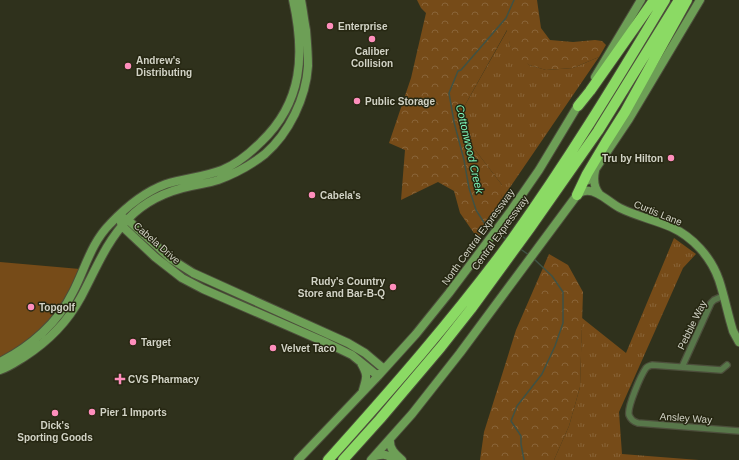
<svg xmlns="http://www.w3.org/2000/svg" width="739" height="460" font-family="Arial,sans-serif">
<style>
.grass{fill:url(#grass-tufts)}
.forest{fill:url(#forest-crowns)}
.pitch{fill:#764b18}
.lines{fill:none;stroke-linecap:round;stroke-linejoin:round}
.stream{stroke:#3f5245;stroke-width:1.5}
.street-casing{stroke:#4c4e3b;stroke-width:8}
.secondary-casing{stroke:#4c4e3b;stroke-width:10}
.highway-casing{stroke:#4c4e3b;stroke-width:12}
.street{stroke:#58774a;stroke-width:5.5}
.secondary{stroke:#6d9f56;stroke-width:8}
.highway{stroke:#8bda64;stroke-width:10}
.poi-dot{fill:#fe8ebc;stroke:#262712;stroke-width:1.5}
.labels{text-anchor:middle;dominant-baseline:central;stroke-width:3;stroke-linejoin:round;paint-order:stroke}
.poi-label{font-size:10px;font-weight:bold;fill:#d2d3c6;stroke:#262712;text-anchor:start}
.street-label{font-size:10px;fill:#d2d3c6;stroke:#262712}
.water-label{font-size:11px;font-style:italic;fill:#7cf8bb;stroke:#262712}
</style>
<defs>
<pattern id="grass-tufts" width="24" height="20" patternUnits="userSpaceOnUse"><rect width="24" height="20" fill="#764b18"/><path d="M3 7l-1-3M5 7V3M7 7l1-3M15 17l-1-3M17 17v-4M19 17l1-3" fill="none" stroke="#896438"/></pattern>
<pattern id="forest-crowns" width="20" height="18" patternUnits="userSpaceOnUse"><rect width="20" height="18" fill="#764b18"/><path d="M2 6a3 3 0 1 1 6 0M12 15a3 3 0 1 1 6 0" fill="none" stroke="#896438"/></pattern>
</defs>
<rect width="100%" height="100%" fill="#2f311c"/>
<path class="grass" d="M508,29L510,46L529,65L546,70L573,68L599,57L500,202L502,193V185L466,138L460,114Z
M674,238L696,254L683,268L619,412L622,454L699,460H554L569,426L580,387L582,318L626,353Z"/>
<path class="forest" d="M417,0H537L541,28L550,40L573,42L595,40L602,41L606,45L599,57L573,68L546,70L529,65L515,55L510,46L507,30L460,114L466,138L502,185V194L500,202L478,239L460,213L454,191L438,182L401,200L405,150L389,143L411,78L426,13L421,8Z
M549,254L568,265L583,292L580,387L569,426L554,460H480L484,432L516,330Z"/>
<path class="pitch" d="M0,262L80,269L74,283L58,311L34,336L19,347L0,358Z"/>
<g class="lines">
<path class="stream" d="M493,230L485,224L476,210L469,188L464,160L454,122L449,93L458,71L461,70L506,18L514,0
M498,233L506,239
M519,248L529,255
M524,460L521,444V436L511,421L517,406L542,374L555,346L563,323V292L552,276L534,259"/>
<g class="street-casing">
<path id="street" d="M727,365L721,370L652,365C649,366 648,366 646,368C641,375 627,407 629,415C631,420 634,422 638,423L739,431
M682,367L711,303L714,300L723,296"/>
</g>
<g class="secondary-casing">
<path id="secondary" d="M595,77L641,0
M595,171C593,180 594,188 600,195
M588,180L629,119L700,0
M577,195C580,193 582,191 585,191C597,189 610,203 620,208C636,216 655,220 671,227C693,237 711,257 719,280C724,295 727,310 731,324L733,331L739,342
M124,218L128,220L171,259L193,273L348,343L365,353L384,369
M121,223L122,226L155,257L182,278L203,289L327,343L352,355L378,376
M0,362C30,347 58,323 73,292C85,269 91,243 110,224C126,207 144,192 166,184C184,178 204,177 222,170C237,164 249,154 261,142C303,102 305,54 293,0
M361,363C368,375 367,377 363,390
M0,370C9,367 16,362 24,357C49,341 67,323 81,297C96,269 106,242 128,219C145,201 167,191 191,186C200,184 209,183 218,180C234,174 251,165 265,154C289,133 306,98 308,66C308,54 307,42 306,30C304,20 303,10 301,0
M390,439C389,449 395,454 402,460
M375,456C384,454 387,454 394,460
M298,460L378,376L416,334L449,293L510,212L539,170L580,102
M371,460L412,414L460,353L580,191"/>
</g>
<g class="highway-casing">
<path id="highway" d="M578,106L590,91L654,0
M577,195L587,174L606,142L625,112L687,0
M328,460C391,390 454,318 510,242C566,164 616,82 665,0
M343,460L380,419L441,347L471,309L530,228L598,131L679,0"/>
</g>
<use href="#street" class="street"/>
<use href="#secondary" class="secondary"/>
<use href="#highway" class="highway"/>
</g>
<g class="poi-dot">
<circle cx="330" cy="26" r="4"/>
<circle cx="372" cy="39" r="4"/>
<circle cx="128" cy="66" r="4"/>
<circle cx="357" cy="101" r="4"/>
<circle cx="671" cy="158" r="4"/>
<circle cx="312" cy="195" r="4"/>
<circle cx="393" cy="287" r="4"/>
<circle cx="31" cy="307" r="4"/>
<circle cx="133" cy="342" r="4"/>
<circle cx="273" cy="348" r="4"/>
<path d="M118 373h4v4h4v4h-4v4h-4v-4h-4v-4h4z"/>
<circle cx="92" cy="412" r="4"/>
<circle cx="55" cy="413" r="4"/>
</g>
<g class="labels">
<g class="poi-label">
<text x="338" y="26">Enterprise</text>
<text x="372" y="51" text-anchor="middle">Caliber<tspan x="372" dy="12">Collision</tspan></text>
<text x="136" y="60">Andrew's<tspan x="136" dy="12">Distributing</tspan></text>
<text x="365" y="101">Public Storage</text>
<text x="663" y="158" text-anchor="end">Tru by Hilton</text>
<text x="320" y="195">Cabela's</text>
<text x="385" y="281" text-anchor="end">Rudy's Country<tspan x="385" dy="12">Store and Bar-B-Q</tspan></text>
<text x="39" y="307">Topgolf</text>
<text x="141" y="342">Target</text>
<text x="281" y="348">Velvet Taco</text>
<text x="128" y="379">CVS Pharmacy</text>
<text x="100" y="412">Pier 1 Imports</text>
<text x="55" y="425" text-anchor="middle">Dick's<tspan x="55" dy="12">Sporting Goods</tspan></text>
</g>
<g class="street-label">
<text transform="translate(658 213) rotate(22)">Curtis Lane</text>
<text transform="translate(500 233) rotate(-54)">Central Expressway</text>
<text transform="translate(478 237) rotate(-54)">North Central Expressway</text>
<text transform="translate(157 243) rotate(41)">Cabela Drive</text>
<text transform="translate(692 325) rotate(-64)">Pebble Way</text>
<text transform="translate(686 418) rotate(4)">Ansley Way</text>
</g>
<g class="water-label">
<text transform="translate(470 149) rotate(77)">Cottonwood Creek</text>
</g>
</g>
</svg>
